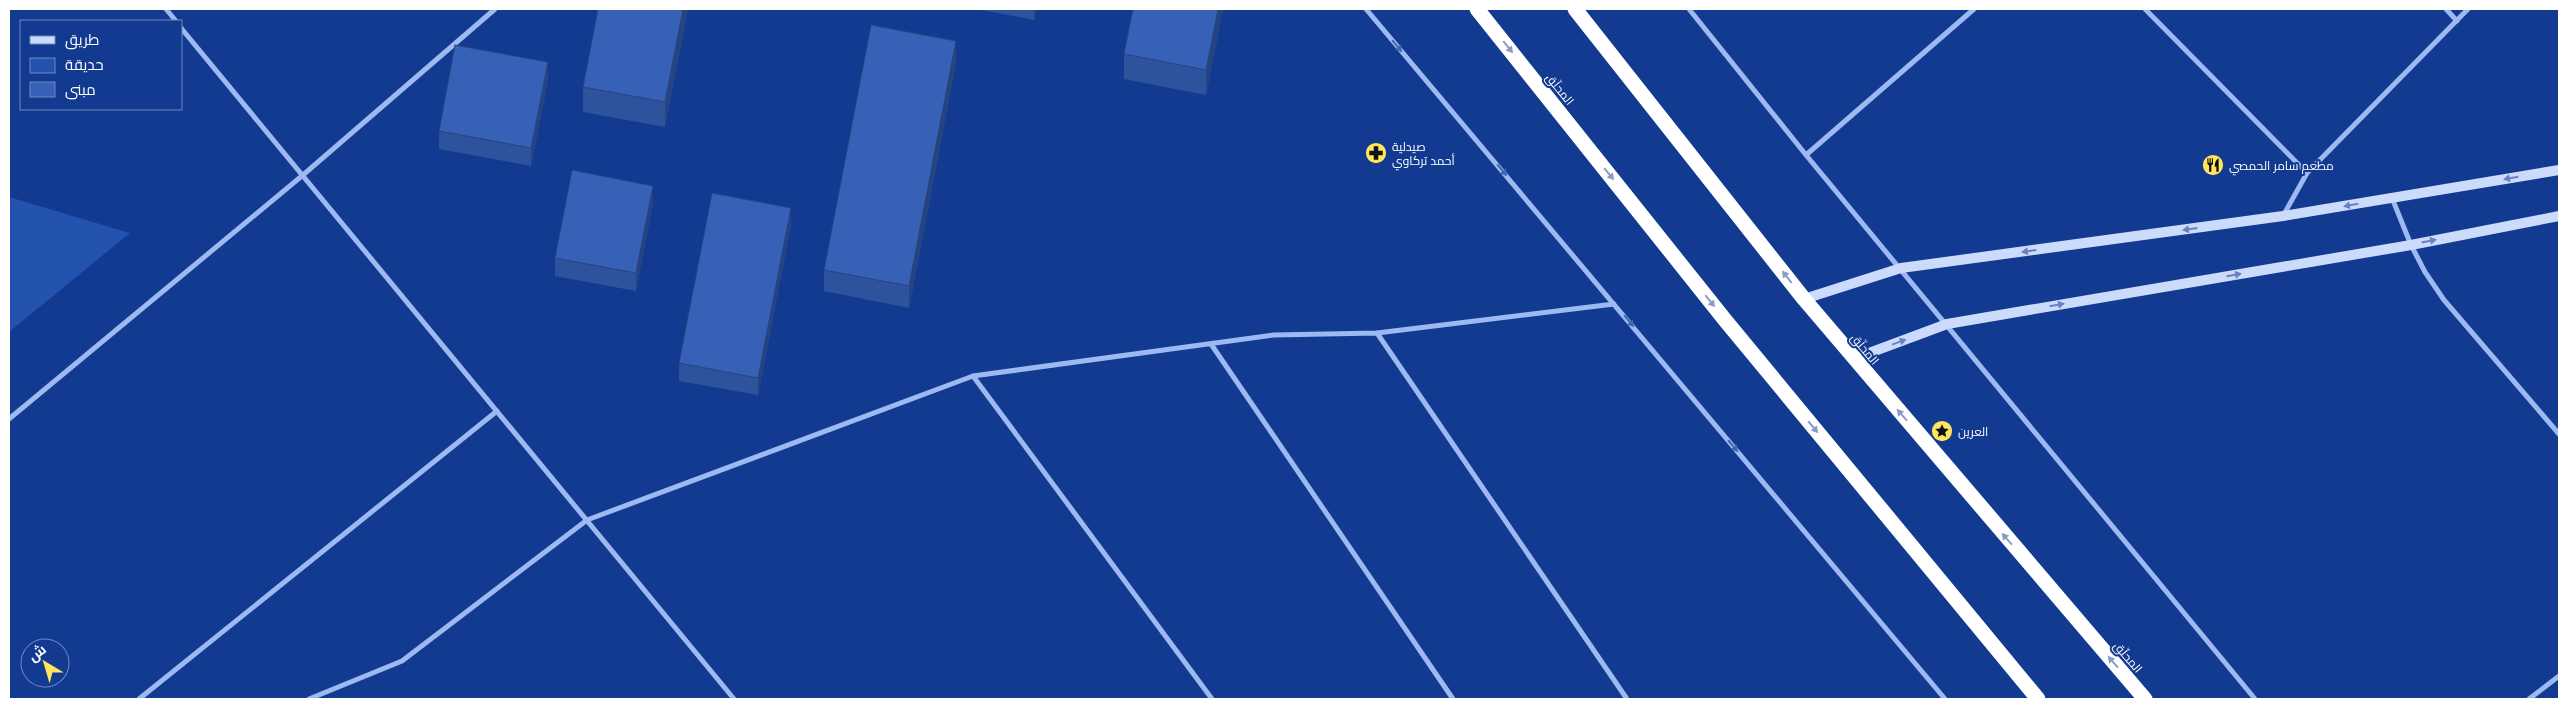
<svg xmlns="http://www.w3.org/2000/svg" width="2568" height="708" font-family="'PT Sans',Cairo,sans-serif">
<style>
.green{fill:#2452af}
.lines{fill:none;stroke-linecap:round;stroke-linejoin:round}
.street{stroke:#9db9f2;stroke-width:5}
.secondary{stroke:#ccdbfc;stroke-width:10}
.highway{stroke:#fff;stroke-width:15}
.wall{fill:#2e539d}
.shaded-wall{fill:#264480}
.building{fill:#3661b7;stroke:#264480}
.oneway{fill:#4366b2}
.oneway2{fill:#889cc8}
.oneway3{fill:#6682c1}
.labels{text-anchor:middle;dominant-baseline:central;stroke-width:4;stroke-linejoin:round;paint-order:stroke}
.street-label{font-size:12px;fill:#fff;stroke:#123a90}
.poi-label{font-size:12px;fill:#fff;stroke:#123a90;text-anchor:start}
</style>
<rect width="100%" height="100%" fill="#123a90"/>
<path class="green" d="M9,197L130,233L9,332Z"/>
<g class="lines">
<path class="street" d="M166,9L176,21
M1366,9L1945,699
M1689,9L1806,155L2255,699
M2145,9L2307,173
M2446,9L2457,21
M181,28L734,699
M1806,155L1974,9
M2392,198L2411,245L2425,272L2444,300L2559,434
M2283,216L2307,173L2468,9
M1377,333L1627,699
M1211,344L1453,699
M973,376L1212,699
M9,419L303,175L495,9
M139,699L497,411
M309,699L402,661L587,520L973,376L1274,335L1377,333L1614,304
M2529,699L2559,676"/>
<path class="secondary" d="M1804,299L1901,268L2283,216L2559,170
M1853,359L1947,324L2411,245L2559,216"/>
<path class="highway" d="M1477,9L1725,320L2038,699
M1575,9L1804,299L2145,699"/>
</g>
<path class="wall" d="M688,9L665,127L583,112V87Z
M976,9H1037L1034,20Z
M1133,9H1223L1206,95L1124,79V54Z
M956,63L909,308L824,291V270Z
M548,80L531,166L439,149V131Z
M653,203L636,291L555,276V258Z
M791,225L758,395L679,381V363Z"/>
<path class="shaded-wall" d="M683,9H688L665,127V102Z
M1034,9H1037L1034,20Z
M1218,9H1223L1206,95V70Z
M956,41V63L909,308V286Z
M548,62V80L531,166V148Z
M653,186V203L636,291V273Z
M791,208V225L758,395V378Z"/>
<path class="building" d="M598,9H683L665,102L583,87Z
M1133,9H1218L1206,70L1124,54Z
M871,25L956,41L909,286L824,270Z
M455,45L548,62L531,148L439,131Z
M572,170L653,186L636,273L555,258Z
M712,193L791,208L758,378L679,363Z"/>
<defs><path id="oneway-solid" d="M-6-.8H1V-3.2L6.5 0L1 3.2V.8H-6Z" transform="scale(1.25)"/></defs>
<g class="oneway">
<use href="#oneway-solid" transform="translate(1397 46) rotate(50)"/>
<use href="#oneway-solid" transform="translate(1502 170) rotate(50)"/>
<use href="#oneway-solid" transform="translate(1629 321) rotate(50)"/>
<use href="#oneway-solid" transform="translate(1733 446) rotate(50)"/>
</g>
<g class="oneway2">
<use href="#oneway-solid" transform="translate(1508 47) rotate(51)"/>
<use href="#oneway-solid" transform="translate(1609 174) rotate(51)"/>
<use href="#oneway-solid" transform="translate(1787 277) rotate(-128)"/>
<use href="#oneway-solid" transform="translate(1710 301) rotate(51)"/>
<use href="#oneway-solid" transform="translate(1902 415) rotate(-131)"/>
<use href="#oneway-solid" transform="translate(1813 427) rotate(50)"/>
<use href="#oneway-solid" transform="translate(2007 539) rotate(-131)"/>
<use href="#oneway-solid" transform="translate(2113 662) rotate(-131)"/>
</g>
<g class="oneway3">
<use href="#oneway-solid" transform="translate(2511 178) rotate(170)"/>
<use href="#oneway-solid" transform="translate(2351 205) rotate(170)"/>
<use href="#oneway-solid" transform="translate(2190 229) rotate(172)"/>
<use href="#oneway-solid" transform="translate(2429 241) rotate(-11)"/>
<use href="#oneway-solid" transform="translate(2029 251) rotate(172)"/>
<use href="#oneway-solid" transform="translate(2234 275) rotate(-10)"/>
<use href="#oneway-solid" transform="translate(2057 305) rotate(-10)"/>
<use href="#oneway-solid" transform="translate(1899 342) rotate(-20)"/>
</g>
<defs>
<g id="pharmacy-disc" transform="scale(1.125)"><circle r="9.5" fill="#ffe45e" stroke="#123a90"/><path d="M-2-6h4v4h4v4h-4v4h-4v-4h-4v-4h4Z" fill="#111"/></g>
<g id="restaurant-disc" transform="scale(1.125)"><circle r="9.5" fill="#ffe45e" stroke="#123a90"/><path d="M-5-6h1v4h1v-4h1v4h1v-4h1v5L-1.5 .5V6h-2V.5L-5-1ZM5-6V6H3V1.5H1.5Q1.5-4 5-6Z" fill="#111"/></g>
<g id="sight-disc" transform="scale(1.125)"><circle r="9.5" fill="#ffe45e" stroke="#123a90"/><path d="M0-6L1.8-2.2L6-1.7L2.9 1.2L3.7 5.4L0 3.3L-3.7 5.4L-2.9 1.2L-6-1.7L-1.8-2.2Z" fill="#111"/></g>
</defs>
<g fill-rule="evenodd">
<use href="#pharmacy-disc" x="1376" y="153"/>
<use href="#restaurant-disc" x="2213" y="165"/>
<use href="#sight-disc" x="1942" y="431"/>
</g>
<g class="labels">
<g class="street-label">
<text transform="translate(1560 89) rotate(51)">المحلّق</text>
<text transform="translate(1865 349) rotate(50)">المحلّق</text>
<text transform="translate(2128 657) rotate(49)">المحلّق</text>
</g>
<g class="poi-label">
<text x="1392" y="146">صيدلية<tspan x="1392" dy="14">أحمد تركاوي</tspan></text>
<text x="2229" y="165">مطعم سامر الحمصي</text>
<text x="1958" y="431">العرين</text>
</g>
</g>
<rect width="2568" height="708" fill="none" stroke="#ffffff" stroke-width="20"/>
<rect x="20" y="20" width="162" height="90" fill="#123a90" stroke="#7189bc"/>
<rect x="30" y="36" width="25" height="8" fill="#ccdbfc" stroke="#7189bc"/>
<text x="65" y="45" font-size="15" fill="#ffffff">طريق</text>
<rect x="30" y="58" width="25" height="15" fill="#2452af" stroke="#7189bc"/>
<text x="65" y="70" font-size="15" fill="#ffffff">حديقة</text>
<rect x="30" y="82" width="25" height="15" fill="#3661b7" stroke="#7189bc"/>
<text x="65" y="95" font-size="15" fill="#ffffff">مبنى</text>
<g transform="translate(45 663) rotate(322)"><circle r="24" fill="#123a90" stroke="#7189bc"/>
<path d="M0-4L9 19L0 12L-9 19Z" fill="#ffe45e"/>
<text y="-8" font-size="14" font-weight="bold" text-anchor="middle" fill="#ffffff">ش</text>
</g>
</svg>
